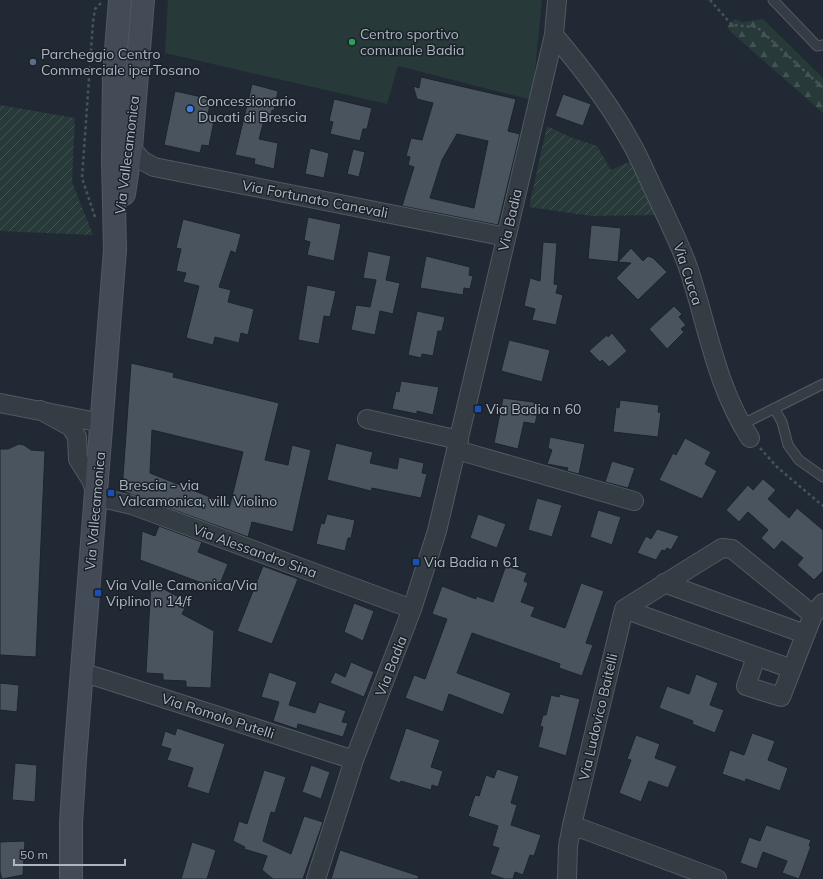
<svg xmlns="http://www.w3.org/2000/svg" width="823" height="879" font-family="Mulish,sans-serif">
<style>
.green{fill:#273939}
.forest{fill:url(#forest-firs)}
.garden{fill:url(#garden-furrows)}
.building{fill:#4a545f;stroke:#1c232b;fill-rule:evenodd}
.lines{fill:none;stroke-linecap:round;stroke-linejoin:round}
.lane-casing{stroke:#525962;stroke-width:11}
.street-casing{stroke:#525962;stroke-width:20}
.secondary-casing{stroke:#525962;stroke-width:24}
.path{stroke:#455556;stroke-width:2.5;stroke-dasharray:3 3;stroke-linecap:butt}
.lane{stroke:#343c44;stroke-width:9}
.street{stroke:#343c44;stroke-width:18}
.secondary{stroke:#434b57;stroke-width:22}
.leisure-dot{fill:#2e9e5b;stroke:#1a2129;stroke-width:1.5}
.service-dot{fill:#5c6f8a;stroke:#1a2129;stroke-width:1.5}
.shop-dot{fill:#3f7fe0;stroke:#1a2129;stroke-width:1.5}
.transit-dot{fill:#1a4fb4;stroke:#1a2129;stroke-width:1.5}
.labels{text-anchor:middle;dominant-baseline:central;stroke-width:3;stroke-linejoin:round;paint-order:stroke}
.poi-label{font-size:14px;fill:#afb6c1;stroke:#1a2129;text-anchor:start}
.street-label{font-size:14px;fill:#afb6c1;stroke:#1a2129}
</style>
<defs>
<pattern id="forest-firs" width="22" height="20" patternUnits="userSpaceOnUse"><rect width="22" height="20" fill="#273939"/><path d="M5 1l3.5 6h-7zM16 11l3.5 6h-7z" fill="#445354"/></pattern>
<pattern id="garden-furrows" width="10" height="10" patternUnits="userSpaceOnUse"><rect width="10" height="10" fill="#273939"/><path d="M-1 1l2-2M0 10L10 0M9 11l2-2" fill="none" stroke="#445354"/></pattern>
</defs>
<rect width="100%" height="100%" fill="#212a34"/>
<path class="green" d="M168,0H542L532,100L398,66L387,104L165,53Z"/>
<path class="forest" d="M735,19L742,22L763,19L823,78V113L732,33L727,27Z"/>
<path class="garden" d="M0,105L75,118L72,182L93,235L0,231Z
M547,126L570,137L597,146L611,170L634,160L660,215L591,216L529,207Z"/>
<path class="building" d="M421,77L516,99L508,131L520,134L498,225L402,206L414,167L408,165L410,157L406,156L411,138L422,140L433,103L417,99L413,86L419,88ZM457,134L488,141L474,208L430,198L442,160Z
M252,84L278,91L274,111L272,110L270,118L265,117L259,139L278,143L274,169L254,164L255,159L235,155Z
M175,91L211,99L207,120L214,121L209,146L202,145L200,153L164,145Z
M563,94L591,104L583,126L555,116Z
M334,99L372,108L367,129H363L360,141L330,134L333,122L329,121Z
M310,148L329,153L324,178L305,174Z
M353,149L365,152L359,177L347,174Z
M308,217L341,224L334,261L307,255L310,242L304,240Z
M183,219L241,234L236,253L231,251L219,287L231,290L228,302L254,309L248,335L241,333L239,343L215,337L213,345L186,338L199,286L183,282L186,273L176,271L181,249L176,248Z
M591,225L621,228L618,262L588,259Z
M543,242L557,243L554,284L558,285L556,293L563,295L556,325L532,320L535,309L524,306L530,278L540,281Z
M631,248L643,261L648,256L653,258L667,272L638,300L616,278L631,263L618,262Z
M368,251L391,256L386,280L400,283L393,314L380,311L375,335L351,330L356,305L370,307L376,280L363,278Z
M426,256L470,267L469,275L473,276L470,289L464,288L463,295L420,288Z
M307,285L336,291L330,317L324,316L319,344L298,340Z
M674,306L682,314L679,317L686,325L681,329L684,332L667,349L649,329Z
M417,311L445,317L442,331H438L433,356L422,354L421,358L408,355Z
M612,333L627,351L609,367L602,360L600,362L589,351L607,335L608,337Z
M509,340L550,350L542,382L501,371Z
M131,363L174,373L173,377L279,403L265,460L288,465L292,445L311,450L293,532L252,522L248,537L122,491ZM152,430L243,452L230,505L150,473Z
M401,381L439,387L433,415L417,411V414L392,409L396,391L399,392Z
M503,398L540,403L535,424L524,422L518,449L494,443Z
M620,400L659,405L658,412L661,413L658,437L613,432L616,407L619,408Z
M550,437L585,444L579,474L567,471L568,468L547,464L552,450L548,448Z
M685,438L711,452L705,464L717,471L702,499L659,480L673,453L676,455Z
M336,443L373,452L370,463L397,469L399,457L424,463L422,473L427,474L421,498L372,488L371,491L327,480Z
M19,444L24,445L31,450L45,451L36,657L0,655V449H8Z
M612,461L635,468L628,488L605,482Z
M763,479L776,490L768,499L789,518L797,508L823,530V571L814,580L797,565L803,558L782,541L774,550L761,538L768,530L748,512L739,522L726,510L748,485L753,490Z
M537,498L562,505L552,537L528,530Z
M598,510L621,517L612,545L590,537Z
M327,514L355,520L351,538H348L345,551L316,544L321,523L324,524Z
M478,514L506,524L497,548L470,538Z
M159,526L202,542L198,552L228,564L218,589L140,560L142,531L155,536Z
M657,529L679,536L671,550L667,548L665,551L662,550L656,560L637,553L646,536L651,539Z
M506,565L527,573L524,581L528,583L521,602L535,607L531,616L565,628L581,583L604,591L586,643L593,645L582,676L559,668L560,664L472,633L457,673L511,693L503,715L449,694L443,712L405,698L414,675L425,679L447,619L432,614L442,586L476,599V596L493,602Z
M263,566L298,579L272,644L237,631Z
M151,582L188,602L182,614L214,631L211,688L186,687V681L163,680V674L146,673Z
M354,603L374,611L363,641L344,632Z
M351,662L374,672L364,697L330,683L335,672L345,677Z
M269,672L297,682L289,705L315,713L319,702L346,711L342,722L348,723L343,737L298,724L297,729L273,721L279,702L261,697Z
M696,674L718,683L710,705L724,710L715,733L692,724L693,721L659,708L667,686L689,694Z
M0,683L19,685L17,712L0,710Z
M560,694L580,699L566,756L538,747L543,727L540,726L543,715H546L551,695L559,697Z
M177,728L225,744L209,794L187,787L193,768L167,760L171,749L161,746L165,731L175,735Z
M406,728L440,740L431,767L443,771L438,787L432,785L431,790L401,781L400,783L389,779Z
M752,733L775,741L768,760L788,768L780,791L746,779L745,782L722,774L730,750L744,755Z
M636,735L660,744L655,758L677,766L668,788L649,781L641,802L619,793L631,760L627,759Z
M15,763L37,765L35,802L12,800Z
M311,765L330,772L321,799L302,792Z
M497,769L519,776L511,803L517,805L511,825L541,835L534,856L530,855L523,875L515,872L513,879H505L490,874L499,848L492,846L498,826L468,816L475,795L479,796L486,775L494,778Z
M264,770L286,777L275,813L271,812L263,841L291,854L304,816L323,822L303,879H273L262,870L267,856L244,849L245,847L233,841L239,821L247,824Z
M766,825L811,840L809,846H811L799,879L782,873L787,861L763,852L757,869L740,863L749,837L760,841Z
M25,841L23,875L2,879L0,872V842Z
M192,842L216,850L207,879H181Z
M340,850L419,876L418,879H331Z"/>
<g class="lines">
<g class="lane-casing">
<path id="lane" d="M773,0L817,46L823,45
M774,408L782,422L788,445L799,460L823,477
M741,425L823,384"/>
</g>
<g class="street-casing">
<path id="street" d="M554,35C582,68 609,103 630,141C641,160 649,181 659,201C670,225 682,248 690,273C708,329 717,388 750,438
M131,148L143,161L154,167L506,237
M0,403L102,423
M40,410L71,427L77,437L78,459L91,480L97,497L132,505L412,609
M367,419L459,440
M457,450L634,501
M664,583L805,634
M624,609L792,669
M756,657L746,686L781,697L813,615
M82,676H94L107,680L354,760
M572,825L717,879
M316,879L354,760L412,609L437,531L554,35L557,0
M567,879L568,846L572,825L624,609L722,548L732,549L813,615L823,603"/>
</g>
<g class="secondary-casing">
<path id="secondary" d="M124,194L131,148L143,0
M71,879V823L75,759L115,250L113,159L114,75L120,0"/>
</g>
<path class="path" d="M710,0L732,25L757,27L823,88
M95,217L82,178L93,22L95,9L102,2
M760,448L777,467L823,506"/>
<use href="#lane" class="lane"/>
<use href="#street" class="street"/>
<use href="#secondary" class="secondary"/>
</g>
<circle class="leisure-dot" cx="352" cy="42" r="4"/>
<circle class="service-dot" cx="33" cy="62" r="4"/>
<circle class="shop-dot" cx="190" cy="109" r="4"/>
<g class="transit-dot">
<rect x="474" y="405" width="8" height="8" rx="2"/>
<rect x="107" y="489" width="8" height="8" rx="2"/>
<rect x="412" y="558" width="8" height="8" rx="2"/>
<rect x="94" y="589" width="8" height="8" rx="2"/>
</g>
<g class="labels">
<g class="poi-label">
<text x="360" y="34">Centro sportivo<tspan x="360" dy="16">comunale Badia</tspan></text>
<text x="41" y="54">Parcheggio Centro<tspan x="41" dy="16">Commerciale iperTosano</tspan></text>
<text x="198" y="101">Concessionario<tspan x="198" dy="16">Ducati di Brescia</tspan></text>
<text x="486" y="409">Via Badia n 60</text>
<text x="119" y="485">Brescia - via<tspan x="119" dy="16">Valcamonica, vill. Violino</tspan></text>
<text x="424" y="562">Via Badia n 61</text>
<text x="106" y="585">Via Valle Camonica/Via<tspan x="106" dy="16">Viplino n 14/f</tspan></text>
</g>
<g class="street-label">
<text transform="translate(127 155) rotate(-83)">Via Vallecamonica</text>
<text transform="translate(315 199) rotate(11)">Via Fortunato Canevali</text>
<text transform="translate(510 220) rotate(-77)">Via Badia</text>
<text transform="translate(688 274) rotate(72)">Via Cucca</text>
<text transform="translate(95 511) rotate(-85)">Via Vallecamonica</text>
<text transform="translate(255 551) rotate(20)">Via Alessandro Sina</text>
<text transform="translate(391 666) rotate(-69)">Via Badia</text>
<text transform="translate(218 716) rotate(18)">Via Romolo Putelli</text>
<text transform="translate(598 717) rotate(-77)">Via Ludovico Baitelli</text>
</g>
</g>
<path d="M14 859v6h111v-6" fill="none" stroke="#afb6c1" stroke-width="2"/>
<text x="20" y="859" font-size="12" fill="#afb6c1" stroke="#1a2129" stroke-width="3" paint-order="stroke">50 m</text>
</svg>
